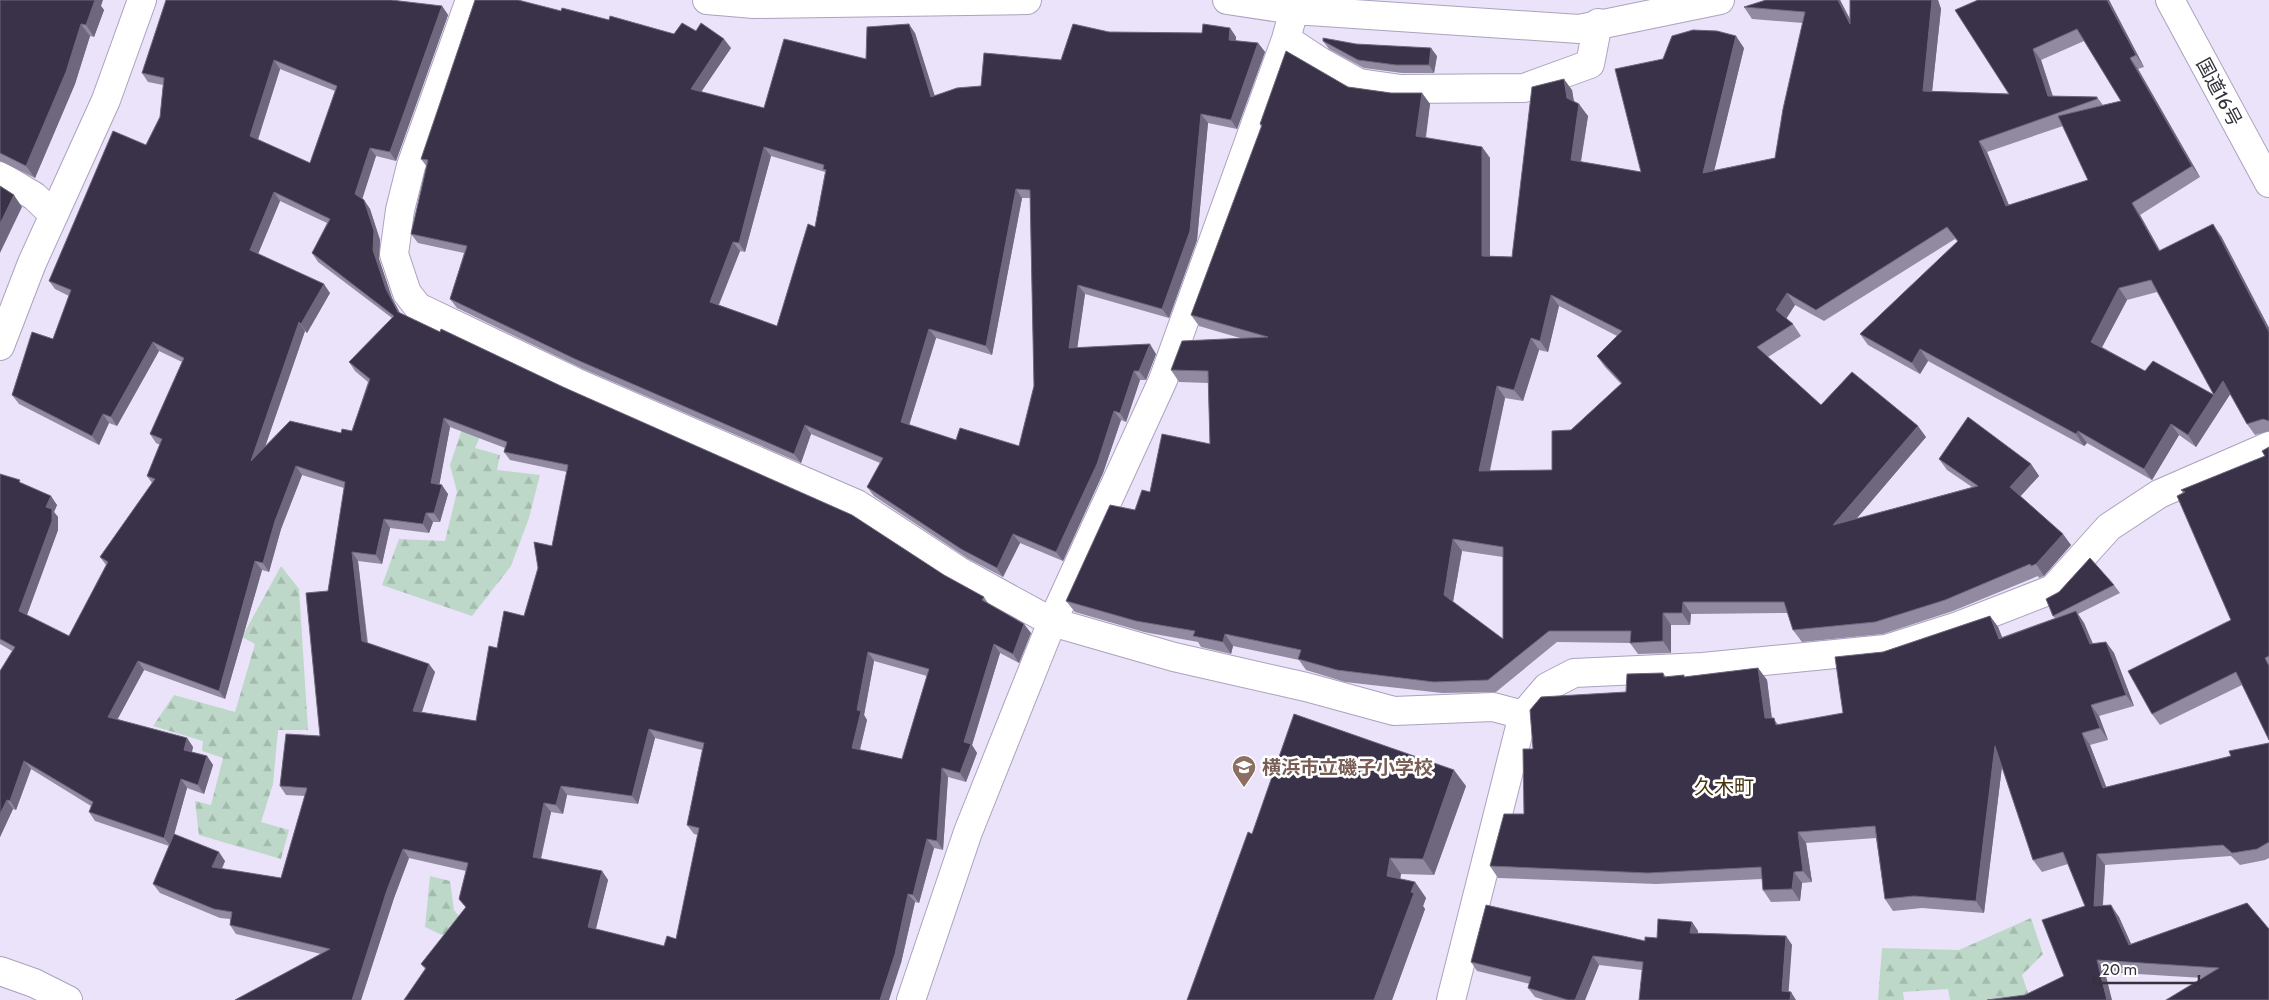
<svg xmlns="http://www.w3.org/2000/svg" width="2269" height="1000" font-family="Cabin,'Noto Sans JP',sans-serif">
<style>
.forest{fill:url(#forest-firs)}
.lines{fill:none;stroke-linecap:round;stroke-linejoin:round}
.minor-casing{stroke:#aba2be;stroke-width:30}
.trunk-casing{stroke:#aba2be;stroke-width:30}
.minor{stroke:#fff;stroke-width:28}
.trunk{stroke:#fff;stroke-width:28}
.wall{fill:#928aa1;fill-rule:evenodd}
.shaded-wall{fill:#6f677d}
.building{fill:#3a3248;stroke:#6f677d;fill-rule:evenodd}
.labels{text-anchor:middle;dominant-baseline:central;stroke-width:5;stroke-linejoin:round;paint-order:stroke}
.street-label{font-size:19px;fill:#36323d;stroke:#fff}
.education-label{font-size:19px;font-weight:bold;fill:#785e54;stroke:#fff;text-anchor:start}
.neighbourhood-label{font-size:20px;fill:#47330d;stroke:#fff}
</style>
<defs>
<pattern id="forest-firs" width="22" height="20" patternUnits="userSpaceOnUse" patternTransform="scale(1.25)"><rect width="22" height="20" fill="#bdd8c8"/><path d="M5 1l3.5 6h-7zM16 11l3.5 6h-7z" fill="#a3baad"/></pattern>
</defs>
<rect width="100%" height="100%" fill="#ebe3fa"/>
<path class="forest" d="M466,417L485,425L475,448L500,455L497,470L540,475L529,518L511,566L472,616L382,585L399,539L445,541L457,492L450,465Z
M281,566L299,589L308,730H278L273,784L261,822L289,830L281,859L199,835L195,801L211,805L223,758L202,751L203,741L153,726L174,695L235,712L255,644L242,637Z
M430,876L450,881L454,910L469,928L457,942L425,927Z
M2031,918L2043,954L2022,975L2029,996L1995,1000H1950L1948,989L1903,992L1904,1000H1878L1882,948L1959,950Z"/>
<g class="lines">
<g class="minor-casing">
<path id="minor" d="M470,0L411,166L400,210L394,254L407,293L418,307L575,382L857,504L959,571L1052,622L1174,657L1306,687L1394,711L1493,707L1523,715
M707,0L754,4L1027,0
M1227,0L1294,10L1579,29L1720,0
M1286,39L1321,62L1359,83L1401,89L1524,88L1590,64L1598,23
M0,176L34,196L54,215
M0,346L32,263L106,100L142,0
M0,971L34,983L68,1000
M911,1000L968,832L1052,622L1163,380L1286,39L1294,10
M1451,1000L1523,715L1547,687L1574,673L1703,667L1886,649L1958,626L2053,589L2109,527L2159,494L2269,446"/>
</g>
<g class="trunk-casing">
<path id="trunk" d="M2170,0L2269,183"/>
</g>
<use href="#minor" class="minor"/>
<use href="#trunk" class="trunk"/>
</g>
<path class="wall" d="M0,0L101,6L104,10L94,37L90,36L75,84L35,178L0,161Z
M1766,0H1840L1850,19V0H1938L1941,9L1932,91L2009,94L1955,10L2109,0L2144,67L2138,69L2200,177L2140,215L2160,251L2221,236L2269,328V431L2255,435L2247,424L2230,394L2196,447L2179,435L2152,480L2087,443L2084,446L1928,361L1920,374L1868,345L1860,334L1958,242L1955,239L1824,321L1795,305L1786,319L1793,324L1801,336L1768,357L1821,405L1926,437L1856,519L1972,487L1947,470L1939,459L2031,464L2039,476L2020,496L2071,545L2044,576L2039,578L2038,576L1953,611L1883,634L1802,642L1793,630L1788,613L1691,614L1690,625H1671V653L1638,654L1630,643L1557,642L1496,692L1442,693L1345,682L1306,670L1299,660L1233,646L1231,654L1201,647L1198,642L1144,632L1075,612L1066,601L1135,510L1150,492L1210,444L1208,383L1179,382L1171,370L1240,338L1199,326L1191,315L1261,127L1260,124L1348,87L1391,93H1422L1430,104L1426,138L1482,147L1490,158V256L1512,257L1572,90L1574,101L1588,116L1581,162L1641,172L1744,48L1714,170L1775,158L1803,23L1752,19L1744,7ZM2084,41L2121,101L2103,105L2097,97L2053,96L2041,60ZM2063,126L2088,180L2009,205L1987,152ZM2157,292L2214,395L2145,371L2102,347L2127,300ZM1559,306L1617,336L1597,356L1605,367L1621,384L1571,430L1552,470L1490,471L1505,398L1523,401L1539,350L1548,352ZM1462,551L1503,557V639L1453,602Z
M442,6L448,15L396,161L376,156L362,198L364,200L370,209L380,240L379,259L392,298L400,313L944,575L984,597L988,603L1031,633L1019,663L1000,653L972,745L977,753L966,782L948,777L943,850L934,848L919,903L915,902L901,963L425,969L421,964L466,908L459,899L466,871L409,858L394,898L361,1000H235L321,954L236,934L230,925V919L220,918L160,893L153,884L169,846L95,821L89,812L91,806L31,769L16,810L13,809L0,837V671L12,651L0,644V474L23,484L57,505L54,512L58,517V530L27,615L69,636L106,565L100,557L152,483L147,476L160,445L156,443L150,434L182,362L159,351L117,426L109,423L99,445L19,404L12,395L53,339L69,296L55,289L49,281L146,145L160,117L163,85L148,82L142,73ZM280,69L335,91L310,163L258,140ZM280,201L327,223L312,253L318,262L392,318L349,362L355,371L368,382L352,431L265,447L305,331L307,333L330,293L258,254ZM450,427L505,448L504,452L510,460L567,472L552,546L524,616L497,648L476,721L422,712L435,672L368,643L358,561L382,564L390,528L429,533L433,522H440L448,494L439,485ZM302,475L344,488L328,591L320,736L280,786L286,795L305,796L281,878L222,869L225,861L174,834L187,788L204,794L213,765L207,756L192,752L193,747L187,738L117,719L144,670L225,699L262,570L269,572L281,529ZM874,661L927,676L902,759L860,750L867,720L864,715ZM655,738L702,750L687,825L694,834L698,835L676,939L664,946L596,929L608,880L602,871L541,859L551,812L563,814L567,795L638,804Z
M561,11L609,20L674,34L696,31L731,48L701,92L764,108L866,59L915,33L934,96L981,86L1061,60L1109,32L1202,33L1230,28L1236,37V41L1258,43L1265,52L1237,129L1208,123L1197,240L1169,318L1085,294L1077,347L1156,354L1146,380H1140L1126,422L1121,420L1103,473L1063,561L1020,543L1003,577L967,558L874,496L867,487L880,463L811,434L801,463L581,368L457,308L450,299L464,253L418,243L411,234L427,167L421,159ZM771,156L825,172L815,227L777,326L719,305L740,251L745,252ZM1022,198H1030L1034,386L1019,446L956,440L909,425L936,338L992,355Z
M1323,41L1437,56L1434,73H1402L1364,68L1329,49Z
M2269,447V740L2242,685L2160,725L2152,714L2231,620L2183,493L2181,490L2265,456Z
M2114,585L2120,593L2078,614L2084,623L2093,644L2106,642L2114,653L2134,706L2099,716L2108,740L2090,745L2106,787L2231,756L2269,743V858L2265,860L2240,865L2231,856L2105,865L2103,905L2119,917L2131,944L2247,903L2269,1000L2203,978L2105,972L2025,995L2064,976L2085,906L2068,864L2042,872L2033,860L2002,767L1984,913L1922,908L1893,911L1885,899L1876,838L1806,843L1812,882L1802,883L1800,901L1771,902L1763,890L1762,879L1656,884L1498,878L1490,866L1524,814L1533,749L1626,692L1663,673L1666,677H1685L1758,668L1767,680L1772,718L1779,725L1843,713L1883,652L1990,616L1998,627L2002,637L2055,618L2053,616Z
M1466,786L1434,875L1401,874L1400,879L1415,882L1426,898L1423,906L1425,909L1392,1000H1187L1252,834Z
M1692,922L1698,931V933L1786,936L1792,945L1642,970L1599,965L1585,1000H1544L1535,997L1528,988L1530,984L1477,971L1471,962L1645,941L1657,938Z"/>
<path class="shaded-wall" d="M94,0H103L101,6L104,10L94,37L86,25Z
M1838,0H1840L1858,35L1850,24Z
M1932,0H1938L1941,9L1931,102L1923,91Z
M2107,0H2109L2144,67L2136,55Z
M442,6L448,15L396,161L390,152Z
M81,24L90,36L75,84L35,178L26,166Z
M909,24L915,33L938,106L931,97Z
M1230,28L1236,37L1235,49L1229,40Z
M1736,36L1744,48L1711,184L1703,173Z
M724,39L731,48L697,98L691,89Z
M1258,43L1265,52L1237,129L1231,120Z
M1431,48L1437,56L1434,73L1429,65Z
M2033,49L2041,60L2056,107L2048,96Z
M2130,58L2138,69L2200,177L2192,166Z
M274,60L280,69L256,145L250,136Z
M1564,79L1572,90L1575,110L1567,98Z
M1422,93L1430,104L1424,148L1416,136Z
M1579,104L1588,116L1579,171L1571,160Z
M1201,114L1208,123L1197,240L1169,318L1162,309Z
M1979,141L1987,152L2014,218L2006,206Z
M764,147L771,156L745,252L739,243Z
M1482,147L1490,158V267L1482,256Z
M370,148L376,156L361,203L355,194Z
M1016,189L1022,198L992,355L986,346Z
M274,192L280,201L256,259L250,250Z
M14,195L22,207L0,253V224Z
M364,200L370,209L380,240L379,259L392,298L404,321L398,312L386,289L373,250Z
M2132,203L2140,215L2167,263L2159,251Z
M2213,224L2221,236L2269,328V332Z
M733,242L740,251L716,311L710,302Z
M324,284L330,293L307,333L301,324Z
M1078,285L1085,294L1076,357L1069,348Z
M2119,288L2127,300L2099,353L2091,342Z
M1787,293L1795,305L1784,322L1776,310Z
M1551,295L1559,306L1548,352L1540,341Z
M299,322L305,331L257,470L251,461Z
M929,329L936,338L907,432L901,422Z
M1531,338L1539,350L1523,401L1514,390Z
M153,342L159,351L117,426L111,417Z
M1150,344L1156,354L1146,380L1139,371Z
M1920,349L1928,361L1920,374L1912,363Z
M1134,371L1140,380L1126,422L1120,413Z
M2223,381L2231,393L2196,447L2188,435Z
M1497,386L1505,398L1487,482L1479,471Z
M1114,411L1121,420L1103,473L1063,561L1056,552Z
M103,414L109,423L99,445L92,436Z
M444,418L450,427L438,492L431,483Z
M2171,424L2179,435L2152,480L2144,469Z
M805,425L811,434L801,463L794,454Z
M1918,426L1926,437L1841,537L1833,525Z
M2078,431L2087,443L2084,446L2076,434Z
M2031,464L2039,476L2018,499L2010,487Z
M296,466L302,475L281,529L269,572L263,563L275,521Z
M442,485L448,494L440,522L434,513Z
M51,496L57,505L54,512L58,517V530L25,620L19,611L46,507Z
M426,513L433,522L429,533L423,524Z
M384,519L390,528L382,564L376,555Z
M1013,534L1020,543L1003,577L997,568Z
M2063,534L2071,545L2044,576L2036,564Z
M1453,539L1462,551L1452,607L1444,595Z
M352,552L358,561L368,650L362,641Z
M255,561L262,570L225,699L219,691Z
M1683,602L1691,614L1690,625L1682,613Z
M2076,611L2084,623L2098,656L2090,644Z
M1663,613L1671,625V653L1663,641Z
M1990,616L1998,627L2007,650L1999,639Z
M1024,624L1031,633L1019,663L1013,654Z
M1225,634L1233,646L1231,654L1223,642Z
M2106,642L2114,653L2134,706L2126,695Z
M994,644L1000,653L972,745L977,753L966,782L960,773L964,742Z
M868,652L874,661L864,715L867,720L858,757L852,748L857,710Z
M138,661L144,670L114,726L108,717Z
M429,664L435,672L419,720L413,711Z
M1758,668L1767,680L1773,729L1765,718Z
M2091,705L2099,716L2108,740L2100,728Z
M649,729L655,738L638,804L632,796Z
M2082,733L2090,745L2111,799L2103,788Z
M187,738L193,747L190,759L184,750Z
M1995,746L2003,758L1984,913L1976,901Z
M207,756L213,765L204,794L198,785Z
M24,761L31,769L16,810L10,801Z
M942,768L948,777L943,850L937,841Z
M1454,770L1466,786L1434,875L1423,859Z
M181,779L187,788L171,846L164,838Z
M561,786L567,795L563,814L556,805Z
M7,800L13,809L0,837V814Z
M544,803L551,812L539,866L533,857Z
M1798,832L1806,843L1812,882L1803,871Z
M927,839L934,848L919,903L913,895Z
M403,849L409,858L394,898L361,1000H352L387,890Z
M219,852L225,861L218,876L212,867Z
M2097,854L2105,865L2102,917L2094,906Z
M1390,858L1401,874L1398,892L1387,876Z
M602,871L608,880L594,936L588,927Z
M1794,872L1802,883L1800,901L1792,889Z
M1415,882L1426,898L1423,906L1425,909L1392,1000H1374Z
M908,894L915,902L901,963L889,1000H880Z
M2111,905L2119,917L2137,957L2129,945Z
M1692,922L1698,931L1696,942L1690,933Z
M1786,936L1792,945L1788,1000L1782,991Z
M1593,956L1599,965L1585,1000H1575Z
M2097,960L2105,972L2112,1000H2107Z
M1791,992L1796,1000H1790Z"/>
<path class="building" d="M0,0H95L86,25L81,24L66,72L26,166L0,153Z
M166,0H391L442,6L390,152L370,148L355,194L364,200L374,231L373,250L386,289L398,312L440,332L441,329L563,387L852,515L944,575L984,597L982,600L1024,624L1013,654L994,644L964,742L971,744L960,773L942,768L937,841L927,839L913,895L908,894L895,954L880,1000H404L426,968L421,964L466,907L459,899L468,863L403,849L387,890L352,1000H235L330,949L230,925L232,912L214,909L153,884L174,834L219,852L212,867L281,878L307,788L280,786L286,734L320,736L306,593L328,591L345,482L296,466L275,521L263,563L255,561L219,691L138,661L108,717L187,738L184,750L207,756L198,785L181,779L164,838L89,812L93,802L24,761L10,801L7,800L0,814V671L15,647L0,639V474L20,480L19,482L51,496L46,507L52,509V521L19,611L69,636L108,562L100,557L155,479L147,476L162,439L150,434L184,358L153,342L111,417L103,414L92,436L12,395L32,332L53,339L71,290L49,281L113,131L146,145L160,117L164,78L142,73ZM274,60L337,86L310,163L250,136ZM274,192L330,219L312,253L394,316L349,362L370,379L352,431L342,429L341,433L290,421L251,461L299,322L301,324L324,284L250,250ZM444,418L507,442L504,452L568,465L552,546L534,542L538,568L524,616L504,611L497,648L489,646L476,721L413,711L429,664L362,641L352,552L376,555L384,519L423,524L426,513H434L442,485L431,483ZM868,652L929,669L902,759L852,748L861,711L857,710ZM649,729L704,743L687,825L699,828L676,939L667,936L664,946L588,927L602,871L533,857L544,803L556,805L561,786L632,796Z
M475,0H518L561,11L562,8L609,20L610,16L674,34L682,23L696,31L701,23L724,39L691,89L764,108L784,39L866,59L867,27L909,24L931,97L957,88L981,86L984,53L1061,60L1073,24L1109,32L1202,33L1203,24L1230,28L1229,40L1258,43L1231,120L1201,114L1190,231L1162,309L1078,285L1069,348L1150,344L1139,371H1134L1120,413L1114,411L1097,464L1056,552L1013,534L997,568L961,549L867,487L883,458L805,425L794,454L575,359L450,299L467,246L411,234L428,160L421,159ZM764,147L824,165L823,169L826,170L815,227L808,224L777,326L710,302L733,242L739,243ZM1016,189L1030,190L1034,386L1019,446L960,428L956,440L901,422L929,329L986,346Z
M1766,0H1838L1850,24V0H1932L1923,91L2009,94L1955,10L1978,0H2107L2136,55L2130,58L2192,166L2132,203L2159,251L2213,224L2269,332V421L2263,419L2247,424L2223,381L2188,435L2171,424L2144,469L2078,431L2076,434L1920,349L1912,363L1860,334L1958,241L1947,227L1816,310L1787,293L1776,310L1793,324L1757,347L1821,405L1852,372L1918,426L1833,525L1978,486L1939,459L1968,417L2031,464L2010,487L2063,534L2036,564L2031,566L2030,564L1945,600L1875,622L1793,630L1784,602H1683L1682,613H1663V641L1630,643L1631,631H1549L1488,680L1434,682L1337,670L1298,659L1301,650L1225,634L1223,642L1193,636L1195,631L1136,621L1066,601L1110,505L1135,510L1142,490L1150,492L1162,434L1210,444L1208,371L1171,370L1182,341L1268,337L1191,315L1262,125L1260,124L1286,51L1348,87L1391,93H1422L1416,136L1482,147V256L1512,257L1532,87L1564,79L1567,98L1579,104L1571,160L1641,172L1615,69L1663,59L1672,36L1693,30L1717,31L1736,36L1703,173L1775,158L1783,109L1805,12L1744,7ZM2077,29L2121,101L2058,116L2088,180L2006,206L1979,141L2097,99V97L2048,96L2033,49ZM2151,280L2214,395L2153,361L2145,371L2091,342L2119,288ZM1551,295L1622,331L1597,356L1622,383L1571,430L1552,431V470L1479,471L1497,386L1514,390L1531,338L1540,341ZM1453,539L1503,547V639L1444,595Z
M1323,38L1356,44L1431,48L1429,65H1396L1358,60L1323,41Z
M0,186L14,195L0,224Z
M2269,447V656L2265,658L2269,666V740L2236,672L2152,714L2128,671L2231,620L2177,496L2185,492L2181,490L2265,456L2262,451Z
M2090,558L2114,585L2053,616L2046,599L2059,592Z
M2076,611L2090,644L2106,642L2126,695L2091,705L2100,728L2082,733L2103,788L2231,756L2229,751L2269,743V842L2257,849L2232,853L2223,845L2097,854L2094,906L2111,905L2129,945L2247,903L2269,929V1000H2166L2219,968L2097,960L2107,1000H1987L2025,995L2064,976L2042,920L2085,906L2063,852L2033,860L1995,746L1976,901L1914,896L1885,899L1875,826L1798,832L1803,871L1794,872L1792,889L1763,890L1761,867L1648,873L1490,866L1504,814H1524L1523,749H1533L1530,710L1541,697L1626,692L1627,674L1663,673L1664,677L1684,675V677L1758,668L1765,718H1774L1776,725L1843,713L1835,657L1883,652L1990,616L1999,639Z
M1294,714L1454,770L1423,859L1390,858L1387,876L1415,882L1411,892L1414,893L1374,1000H1187L1248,832L1252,834Z
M1486,905L1645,941V937L1657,938L1658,919L1692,922L1690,933L1786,936L1782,991L1791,992L1790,1000H1639L1643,962L1593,956L1575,1000H1568L1528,988L1531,977L1471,962Z"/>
<defs>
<g id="school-pin" transform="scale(1.25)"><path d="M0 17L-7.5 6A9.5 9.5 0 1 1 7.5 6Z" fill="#8d6e63" stroke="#fff"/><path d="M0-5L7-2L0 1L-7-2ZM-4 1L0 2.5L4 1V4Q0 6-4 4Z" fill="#fff"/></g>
</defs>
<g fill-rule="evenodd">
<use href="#school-pin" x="1244" y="767"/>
</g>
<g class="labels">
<g class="street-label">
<text transform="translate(2219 92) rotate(62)">国道16号</text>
</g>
<g class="education-label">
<text x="1262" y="767">横浜市立磯子小学校</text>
</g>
<g class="neighbourhood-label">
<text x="1724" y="787">久木町</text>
</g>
</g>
<path d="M2094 975v8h105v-8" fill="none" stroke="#36323d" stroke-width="2.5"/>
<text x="2102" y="975" font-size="15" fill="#36323d" stroke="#ffffff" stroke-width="4" paint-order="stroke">20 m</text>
</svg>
